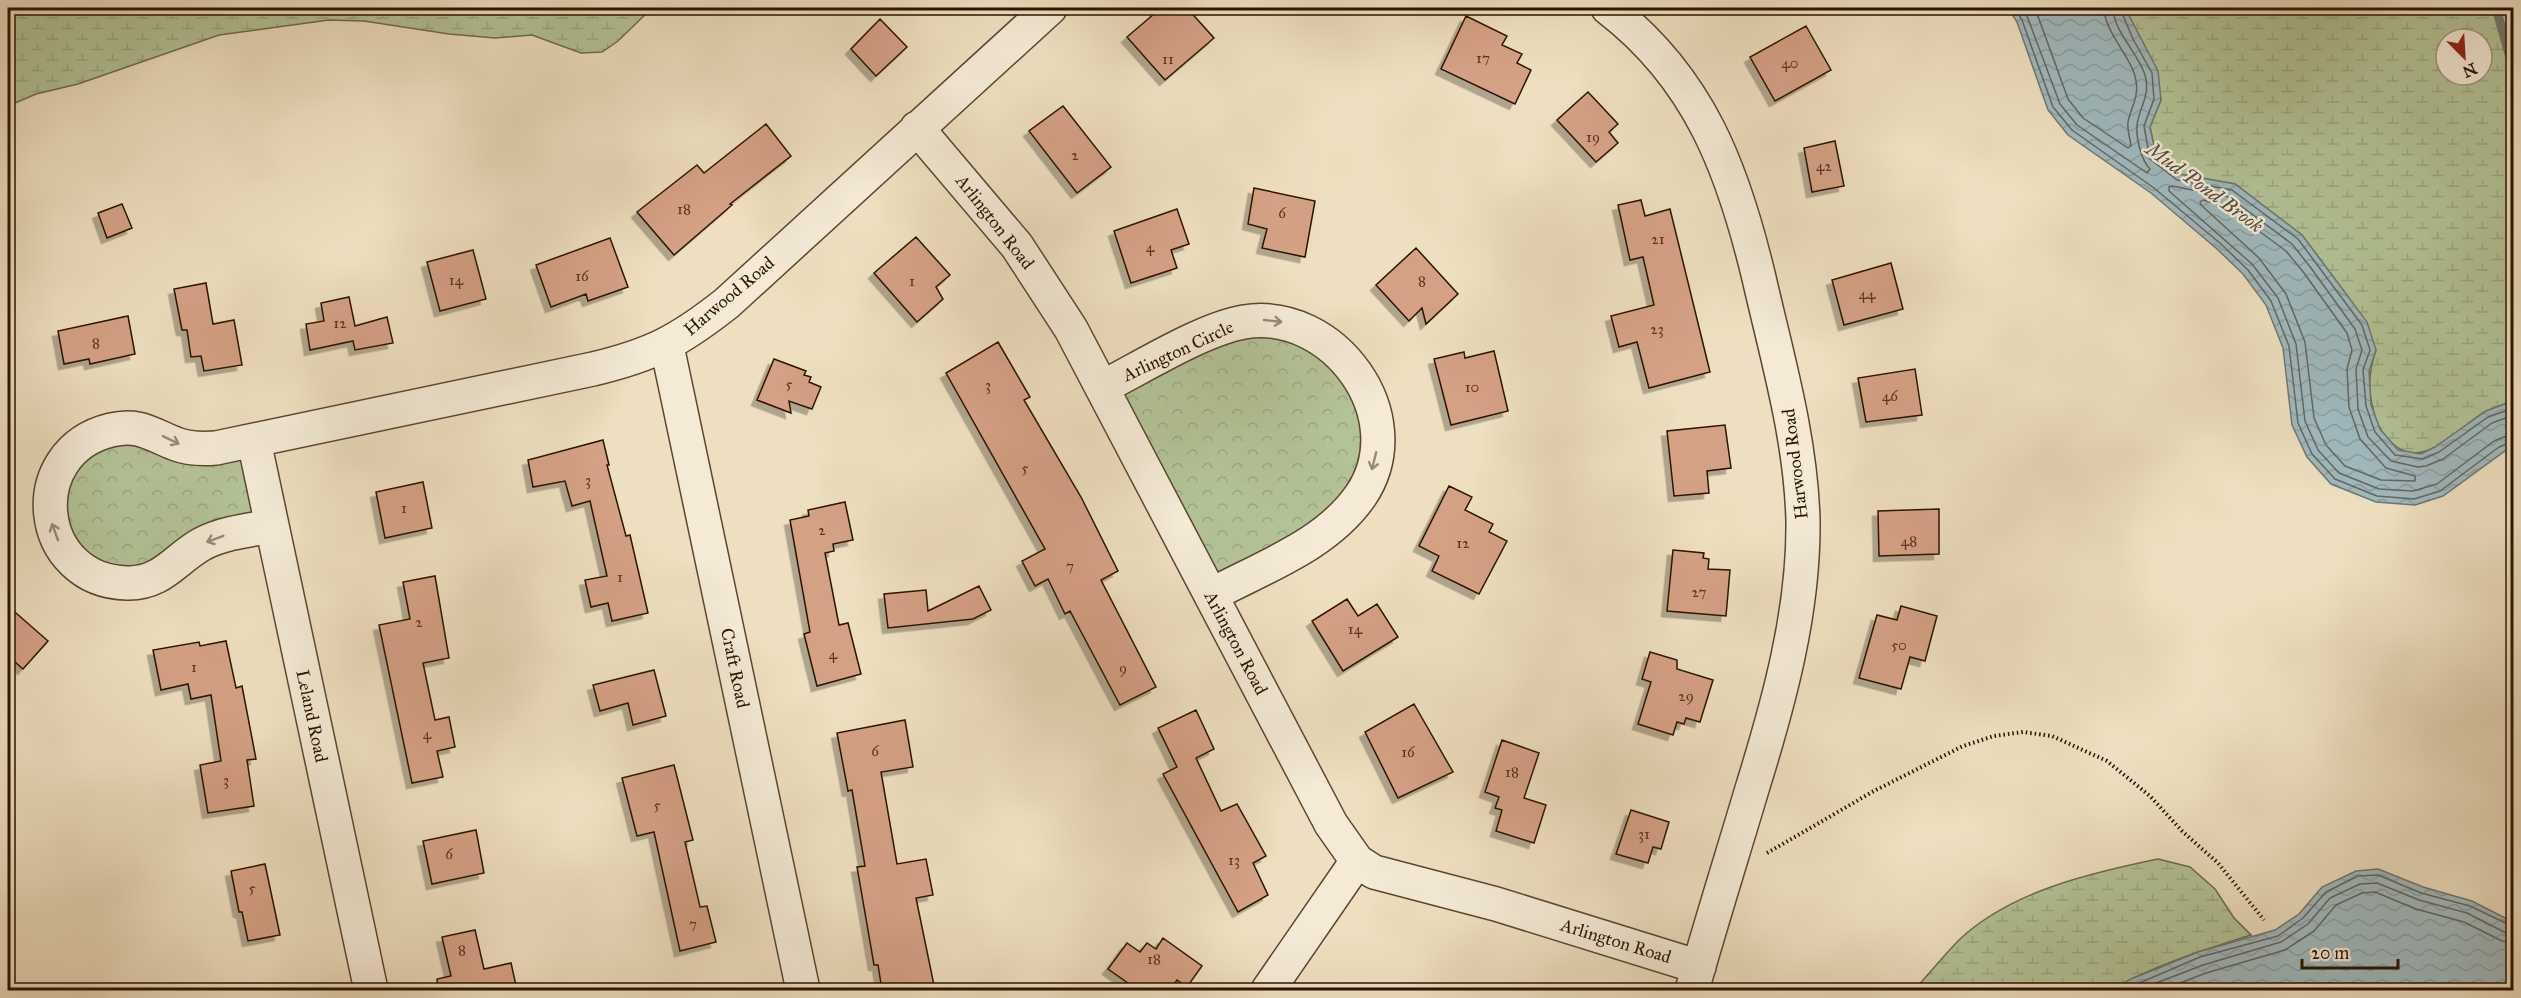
<svg xmlns="http://www.w3.org/2000/svg" width="2521" height="998" font-family="'IM FELL Great Primer',serif">
<style>
.forest{fill:url(#forest-crowns);stroke:#6f6b4c;stroke-width:1.5}
.wetland{fill:url(#wetland-marsh);stroke:#6f6b4c;stroke-width:1.5;fill-rule:evenodd}
.water{fill:url(#water-waves);stroke:#717772;stroke-width:1.5}
.lines{fill:none;stroke-linecap:round;stroke-linejoin:round}
.shore{stroke:#65665f;stroke-width:1.5}
.stream{stroke:#717772;stroke-width:9}
.building{fill:#d5a185;stroke:#2b1300;stroke-width:1.5;filter:url(#shadow)}
.minor-casing{stroke:#5c4630;stroke-width:36}
.path{stroke:#2b1300;stroke-width:4;stroke-dasharray:1.5 3;stroke-linecap:butt}
.minor{stroke:#f4ead6;stroke-width:33}
.oneway{stroke:#9a8976}
.labels{text-anchor:middle;dominant-baseline:central;stroke-width:5;stroke-linejoin:round;paint-order:stroke}
.number-label{font-size:15px;fill:#563621}
.street-label{font-size:18px;fill:#2b1300;stroke:#f4ead6}
.water-label{font-size:20px;font-style:italic;fill:#544d42;stroke:#f4ead6}
</style>
<defs>
<pattern id="forest-crowns" width="20" height="18" patternUnits="userSpaceOnUse" patternTransform="scale(1.5)"><rect width="20" height="18" fill="#b3c397"/><path d="M2 6a3 3 0 1 1 6 0M12 15a3 3 0 1 1 6 0" fill="none" stroke="#9aa780"/></pattern>
<pattern id="wetland-marsh" width="20" height="14" patternUnits="userSpaceOnUse" patternTransform="scale(1.5)"><rect width="20" height="14" fill="#b3c397"/><path d="M1 5h8M5 5V1M11 12h8M15 12V8" fill="none" stroke="#9aa780"/></pattern>
<pattern id="water-waves" width="16" height="10" patternUnits="userSpaceOnUse" patternTransform="scale(1.5)"><rect width="16" height="10" fill="#9fb9be"/><path d="M0 5q4-4 8 0t8 0" fill="none" stroke="#899ea2"/></pattern>
<filter id="shadow"><feDropShadow dx="-5.5" dy="5.5" stdDeviation="0" flood-color="#0004"/></filter>
</defs>
<rect width="100%" height="100%" fill="#eedfc0"/>
<filter id="stains"><feTurbulence type="fractalNoise" baseFrequency=".00333" numOctaves="4"/><feColorMatrix values="0 0 0 0 .2 0 0 0 0 .09 0 0 0 0 .02 0 0 0 .5 -.17"/></filter>
<radialGradient id="worn" r=".72"><stop offset=".6" stop-color="#630" stop-opacity="0"/><stop offset="1" stop-color="#630" stop-opacity=".3"/></radialGradient>
<path class="forest" d="M1267,320L1369,395L1363,493L1211,595L1103,387Z
M254,441L272,526L108,580L53,529L80,444Z"/>
<path class="wetland" d="M8,8H652L618,41L602,52L581,53L532,35L495,38L449,34L364,21L329,20L219,35L78,84L36,94L8,106Z
M2125,8H2513V401C2504,405 2492,407 2483,413C2456,430 2420,474 2390,441C2384,435 2380,430 2377,422C2368,396 2367,376 2376,350L2349,298L2302,235L2235,184L2179,174L2156,156L2150,127L2161,100ZM2446,39H2482V75H2446Z
M2158,859L2190,867L2215,889L2234,918L2251,935C2204,950 2154,965 2111,990H1914C1929,974 1944,955 1960,939C2012,891 2090,873 2158,859Z"/>
<path class="water" d="M2008,8H2125L2158,71L2161,100L2150,127L2156,156L2179,174L2235,184L2302,235L2367,322L2376,350L2369,371L2371,405L2380,429L2398,450L2421,454L2435,447L2486,411L2513,401V445L2443,496L2415,505L2376,502L2331,484L2307,457L2292,425L2283,348L2266,305L2243,274L2217,249L2151,193L2068,135L2048,110L2017,22Z
M2378,869L2423,887L2472,901L2513,922V990H2111L2131,979L2198,952L2275,930L2299,914L2322,887L2356,871Z"/>
<g class="lines">
<path class="shore" d="M2015,8L2022,20L2053,107L2072,130L2154,188L2221,244L2248,270L2271,301L2289,346L2298,423L2312,454L2335,479L2377,496L2414,499L2440,491L2499,447L2514,441
M2024,8L2060,104L2077,125L2147,173L2150,169C2141,160 2136,138 2137,125C2139,107 2151,96 2145,75C2138,52 2114,33 2113,8
M2035,8L2068,99L2083,118L2128,148L2131,146C2130,138 2127,130 2128,122C2131,107 2139,97 2136,81C2133,58 2105,34 2104,8
M2120,8L2133,39L2152,73L2154,99L2144,126L2150,159L2177,180L2232,190L2298,239L2362,325L2370,350L2363,370L2366,406L2375,432L2395,455L2423,459L2439,452L2488,417L2514,408
M2203,200L2225,206L2286,251L2304,273L2347,333L2352,350L2347,369L2349,407L2360,439L2386,468L2415,476V481L2381,480L2345,466L2326,445L2314,418L2305,342L2286,294L2259,258L2201,205L2200,202Z
M2514,415L2492,423L2443,459L2426,466L2418,467L2391,461L2368,437L2358,409L2356,369L2362,350L2355,329L2311,268L2292,244L2229,197L2172,186L2169,187V191L2252,264L2278,298L2296,344L2305,421L2318,450L2339,473L2379,489L2413,491L2437,484L2494,441L2514,433
M2123,990L2200,957L2278,936L2303,918L2326,892L2358,876L2378,875L2421,893L2470,906L2514,927
M2138,990L2203,965L2281,942L2308,924L2330,898L2360,884L2377,883L2419,900L2467,913L2506,933L2514,934
M2162,990L2206,973L2285,950L2314,931L2336,905L2362,893L2375,892L2416,909L2464,922L2502,941L2514,943"/>
<path class="stream" d="M2496,8L2513,68L2511,103L2514,116"/>
</g>
<path class="building" d="M1161,8H1187L1214,38L1165,80L1127,37Z
M1466,16L1507,36L1502,45L1522,54L1517,63L1531,70L1515,104L1441,69Z
M880,19L907,47L876,76L851,49Z
M1806,26L1831,70L1775,101L1750,57Z
M1588,92L1618,124L1609,132L1618,143L1596,162L1557,120Z
M1063,106L1111,167L1077,193L1029,131Z
M766,124L791,156L730,204L732,205L674,255L637,212L697,165L704,173Z
M1835,141L1844,186L1812,192L1804,148Z
M1254,188L1315,201L1305,257L1262,248L1267,229L1248,224Z
M1641,200L1645,216L1670,209L1710,372L1649,388L1637,342L1619,347L1611,316L1654,305L1643,257L1630,260L1618,205Z
M122,204L132,228L107,238L98,213Z
M1177,209L1189,244L1171,250L1177,268L1131,283L1114,231Z
M916,237L950,275L936,287L943,299L917,322L874,273Z
M610,238L628,287L588,301L586,294L551,307L536,265Z
M1416,248L1458,294L1426,324L1422,308L1409,321L1376,285Z
M473,250L486,299L440,311L427,262Z
M1891,263L1903,309L1844,325L1832,280Z
M206,283L213,324L234,320L242,365L204,371L201,356L191,357L187,330H182L174,289Z
M349,297L355,326L387,317L393,343L355,350L353,341L310,350L306,324L324,321L321,303Z
M128,316L135,354L90,364L89,359L64,364L58,331Z
M998,342L1030,397L1024,400L1081,497L1118,571L1101,580L1156,687L1120,705L1070,611L1065,614L1048,579L1035,586L1022,561L1045,549L946,373Z
M1494,351L1508,411L1451,425L1434,359L1464,352L1465,358Z
M774,359L806,371L804,375L811,377L809,382L821,387L812,409L789,401L791,413L757,400Z
M1915,369L1922,415L1866,422L1858,378Z
M1725,425L1731,468L1707,471L1709,493L1674,496L1667,431Z
M603,440L609,465H607L626,536L630,535L648,613L612,621L608,603L591,607L585,580L607,576L590,501L572,506L565,481L533,487L528,460Z
M423,482L432,528L385,538L376,492Z
M1449,486L1472,497L1465,510L1493,524L1489,532L1507,541L1479,594L1432,571L1439,556L1419,546Z
M845,502L853,540L833,544L834,551L825,553L839,625L848,623L861,674L817,686L804,634L810,632L790,520L809,516L808,510Z
M1939,509V554L1879,556L1878,511Z
M1673,550L1704,553L1703,558L1709,559L1708,569L1730,570L1726,616L1667,611Z
M435,576L449,658L423,663L435,720L449,717L455,747L437,751L443,777L412,783L379,625L410,619L403,582Z
M979,586L991,610L973,619L888,628L884,594L926,590L928,611Z
M1347,599L1358,616L1377,604L1398,637L1343,671L1312,621Z
M8,606L48,641L23,669L8,656Z
M1901,606L1937,616L1925,661L1910,657L1901,689L1859,678L1877,615L1897,620Z
M226,641L236,688L242,686L256,759L247,760L254,806L208,813L200,765L221,761L211,695L191,699L188,684L161,690L153,650L199,642L200,646Z
M1650,652L1677,660V669L1713,680L1700,722L1686,718L1684,724L1677,722L1673,735L1638,724L1651,682L1642,679Z
M654,670L666,716L633,725L628,703L600,711L593,685Z
M1414,704L1453,772L1398,798L1365,732Z
M1196,710L1214,749L1196,758L1221,811L1237,804L1266,856L1253,863L1268,895L1238,912L1163,774L1177,767L1158,728Z
M905,720L913,767L881,772L897,864L926,859L933,895L916,898L935,990H882L878,965H874L857,867L865,866L852,790L848,791L837,733Z
M1502,740L1539,753L1524,798L1546,805L1534,843L1496,831L1502,810L1495,808L1499,797L1485,792Z
M674,765L693,840L685,842L700,907L707,906L716,942L680,951L654,832L637,836L622,778Z
M1631,810L1669,822L1661,849L1653,847L1648,863L1616,854Z
M476,830L484,873L432,884L423,841Z
M265,864L280,935L248,941L242,912H239L231,871Z
M475,930L484,969L511,963L517,990H438L437,979L451,976L442,937Z
M1163,938L1202,966L1187,987L1177,980L1170,990H1138L1108,969L1127,943L1140,952L1147,943L1156,949Z"/>
<g class="lines">
<g class="minor-casing">
<path id="minor" d="M1608,8C1699,78 1733,169 1759,278C1777,357 1801,438 1803,521C1804,612 1779,702 1752,789C1732,856 1711,923 1692,990
M917,128L1017,246L1071,329L1331,824L1357,861L1374,872L1496,904L1699,967
M667,346L803,990
M1103,387C1142,367 1203,329 1244,322C1333,307 1414,416 1361,495C1327,545 1263,567 1211,595
M254,441L371,990
M272,526C249,530 223,533 202,544C175,559 162,584 127,583C35,581 21,452 111,430C140,423 152,435 176,444C189,449 203,449 216,448L593,369C652,355 679,341 727,303L1050,8
M1268,990L1357,861"/>
</g>
<path class="path" d="M1767,853L1874,791L1963,746L1994,736L2023,732L2052,736L2107,761L2150,796L2182,831L2218,863L2264,920"/>
<use href="#minor" class="minor"/>
</g>
<defs><path id="oneway-shaft" d="M-6 0H5M1.5-3L5.5 0L1.5 3" fill="none" stroke-width="1.6" stroke-linecap="round" stroke-linejoin="round" transform="scale(1.5)"/></defs>
<g class="oneway">
<use href="#oneway-shaft" transform="translate(1273 321) rotate(6)"/>
<use href="#oneway-shaft" transform="translate(171 440) rotate(26)"/>
<use href="#oneway-shaft" transform="translate(1374 461) rotate(104)"/>
<use href="#oneway-shaft" transform="translate(55 532) rotate(-110)"/>
<use href="#oneway-shaft" transform="translate(215 539) rotate(159)"/>
</g>
<g class="labels">
<g class="number-label">
<text x="1483" y="58">17</text>
<text x="1168" y="59">11</text>
<text x="1790" y="63">40</text>
<text x="1593" y="137">19</text>
<text x="1075" y="155">2</text>
<text x="1824" y="166">42</text>
<text x="684" y="209">18</text>
<text x="1282" y="213">6</text>
<text x="1658" y="239">21</text>
<text x="1150" y="247">4</text>
<text x="582" y="276">16</text>
<text x="456" y="280">14</text>
<text x="912" y="281">1</text>
<text x="1422" y="281">8</text>
<text x="1867" y="294">44</text>
<text x="340" y="323">12</text>
<text x="1657" y="329">23</text>
<text x="96" y="343">8</text>
<text x="789" y="384">5</text>
<text x="988" y="385">3</text>
<text x="1472" y="387">10</text>
<text x="1890" y="396">46</text>
<text x="1025" y="468">5</text>
<text x="588" y="480">3</text>
<text x="404" y="508">1</text>
<text x="822" y="530">2</text>
<text x="1909" y="541">48</text>
<text x="1463" y="543">12</text>
<text x="1070" y="566">7</text>
<text x="620" y="577">1</text>
<text x="1699" y="592">27</text>
<text x="419" y="622">2</text>
<text x="1355" y="629">14</text>
<text x="1899" y="645">50</text>
<text x="833" y="654">4</text>
<text x="194" y="667">1</text>
<text x="1123" y="668">9</text>
<text x="1686" y="696">29</text>
<text x="427" y="734">4</text>
<text x="875" y="751">6</text>
<text x="1408" y="752">16</text>
<text x="1512" y="772">18</text>
<text x="226" y="780">3</text>
<text x="657" y="805">5</text>
<text x="1644" y="834">31</text>
<text x="449" y="854">6</text>
<text x="1234" y="860">13</text>
<text x="252" y="888">5</text>
<text x="693" y="924">7</text>
<text x="462" y="950">8</text>
<text x="1154" y="959">18</text>
</g>
<g class="street-label">
<text transform="translate(995 222) rotate(52)">Arlington Road</text>
<text transform="translate(729 296) rotate(-40)">Harwood Road</text>
<text transform="translate(1178 351) rotate(-25)">Arlington Circle</text>
<text transform="translate(1795 464) rotate(-97)">Harwood Road</text>
<text transform="translate(1236 643) rotate(62)">Arlington Road</text>
<text transform="translate(735 668) rotate(78)">Craft Road</text>
<text transform="translate(312 716) rotate(78)">Leland Road</text>
<text transform="translate(1616 941) rotate(17)">Arlington Road</text>
</g>
<g class="water-label">
<text transform="translate(2205 187) rotate(36)">Mud Pond Brook</text>
</g>
</g>
<rect width="2521" height="998" fill="none" stroke="#eedfc0" stroke-width="30"/>
<rect x="9" y="9" width="2503" height="980" fill="none" stroke="#2b1300" stroke-width="3"/>
<rect x="15" y="15" width="2491" height="968" fill="none" stroke="#2b1300" stroke-width="1.5"/>
<g transform="translate(2464 57) rotate(156)"><circle r="28" fill="#f4ead6" stroke="#a49480" stroke-width="1.5"/>
<path d="M0-4.5L10 22L0 15L-10 22Z" fill="#8f2418"/>
<text y="-9" font-size="16" font-weight="bold" text-anchor="middle" fill="#2b1300">N</text>
</g>
<path d="M2302 959v9h96v-9" fill="none" stroke="#2b1300" stroke-width="3"/>
<text x="2311" y="959" font-size="18" fill="#2b1300" stroke="#f4ead6" stroke-width="4.5" paint-order="stroke">20 m</text>
<rect width="100%" height="100%" filter="url(#stains)"/>
<rect width="100%" height="100%" fill="url(#worn)"/>
</svg>
